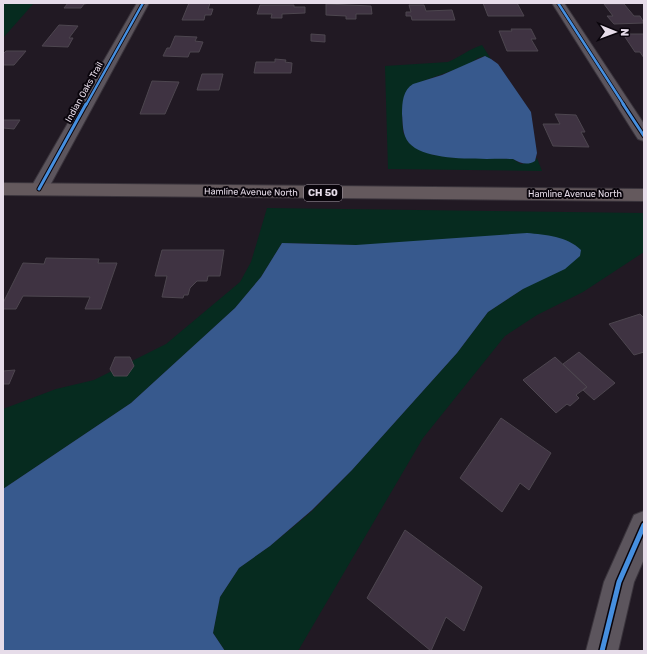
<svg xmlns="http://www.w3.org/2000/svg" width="647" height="654" font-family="Rubik,sans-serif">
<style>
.green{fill:#062b1f}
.water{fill:#37598d}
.building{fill:#3f3342;stroke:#4d464f}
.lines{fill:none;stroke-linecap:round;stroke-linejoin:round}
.street-casing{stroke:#3a343c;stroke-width:2}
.primary-casing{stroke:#3a343c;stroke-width:2}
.street{fill:#5c555d;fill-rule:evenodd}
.primary{fill:#64595d;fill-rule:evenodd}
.cycleway-far2-casing{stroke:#09040b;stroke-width:4}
.cycleway-far1-casing{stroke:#09040b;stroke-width:5}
.cycleway-casing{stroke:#09040b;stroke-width:8}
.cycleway-far2{stroke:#468fdf;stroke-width:2.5}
.cycleway-far1{stroke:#468fdf;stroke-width:3}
.cycleway{stroke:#468fdf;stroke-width:5}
.labels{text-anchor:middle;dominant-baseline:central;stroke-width:4;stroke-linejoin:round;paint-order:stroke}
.far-street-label{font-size:9px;fill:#e6dce9;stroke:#09040b}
.shield{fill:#09040b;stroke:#a49ba6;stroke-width:1}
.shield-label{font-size:10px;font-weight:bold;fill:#e6dce9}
</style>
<rect width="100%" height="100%" fill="#211923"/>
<path class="green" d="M3,3H34L3,38Z
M482,45L491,59L485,56L478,58L468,65L423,81L402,111L403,132L409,143L433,155L513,159L521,164L535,161L537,158L542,171L388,169L385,66L448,62C460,57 469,49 482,45Z
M267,208L644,213V252L583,292L537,315L505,336L423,438L298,651H225L213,633L220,597L239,568L270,546L312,511L352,470L457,353L488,312L523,289L356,245L282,243L261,277L235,308L131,403L3,489V409L56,389L94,380L166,344L240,282L251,262Z"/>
<path class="water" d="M485,56L491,59L498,64L531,112L537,153L535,161C527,166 520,163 513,159C487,158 427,163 409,143C402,135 403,123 402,114C402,102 403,90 413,84L442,75Z
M527,233C546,235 567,236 581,250L580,256L565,269L523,289L488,312L457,353L352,470L312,510L270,546L239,568L220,597L213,633L225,651H3V489L131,403L235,308L261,277L282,243L356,245Z"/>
<path class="building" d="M68,3H90L84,4L81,8H64Z
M189,3H210L208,9H213L211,15H205L204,20H182Z
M483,3H517L524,16H488Z
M326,4L371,6L372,14H356V19H346V16L326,15Z
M604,4H624L634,16H640L644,23L614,24L607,16H613Z
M260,5H294V7H305V13L282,14V18H271L272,14H257Z
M409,5H424L426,11L452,10L455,20H412L411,16H406V12H411Z
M59,25L78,26L69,38H73L68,47L42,46Z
M511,29H531L536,39H531L538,51H507L499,31H512Z
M311,34L325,35V42L311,41Z
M623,34H644V58L640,52H635Z
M175,36L197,37L195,41L203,42L199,52H190L188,57L163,56L167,48H170Z
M6,51H26L14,65H3V54Z
M275,59L286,60L285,62L292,63L291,73H254L256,62H275Z
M202,74H223L219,90H197Z
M152,81L179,82L165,114H140Z
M555,114L576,115L585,132H581L589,147L553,146L543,124H560Z
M3,120H20L14,129L3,128Z
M162,250H224L220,276H208L207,281H197L190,288L188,295H184L183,298L162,297L167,276H155Z
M46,258L99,259L98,263H117L101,309H85L90,297L23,296L16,309H3V303L23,263L44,264Z
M640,314L644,318V352L634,355L609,324Z
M579,352L615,383L594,400L583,390L587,387L563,364Z
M115,357H130L134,366L127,376H114L110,369Z
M555,357L587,387L576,395L579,398L570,406L567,404L556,413L523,380Z
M15,370L9,384H3V371Z
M501,418L551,453L529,490L520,483L502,512L460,478Z
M405,530L482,587L464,631L446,617L431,651L367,598Z"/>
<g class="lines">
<g class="street-casing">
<path id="street" d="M137,3H149L48,189L45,193L39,195L33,193L30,189Z
M552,3H564L644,124V141L638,139L636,136Z
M644,511V559L634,582L618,651H586L604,582L634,515Z"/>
</g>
<g class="primary-casing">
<path id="primary" d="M3,183L644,189V201L3,195Z"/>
</g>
<use href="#street" class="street"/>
<use href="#primary" class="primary"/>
<g class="cycleway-far2-casing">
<path id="cycleway-far2" d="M558,3L624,105
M86,105L143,3"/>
</g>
<g class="cycleway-far1-casing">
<path id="cycleway-far1" d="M623,104L644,136
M39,189L86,104"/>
</g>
<g class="cycleway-casing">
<path id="cycleway" d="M602,651L619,582L644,525"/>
</g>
<use href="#cycleway-far2" class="cycleway-far2"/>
<use href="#cycleway-far1" class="cycleway-far1"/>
<use href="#cycleway" class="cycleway"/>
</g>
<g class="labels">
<g class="far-street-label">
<text transform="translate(84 92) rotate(-61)">Indian Oaks Trail</text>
<text transform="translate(251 192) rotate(1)">Hamline Avenue North</text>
<text x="575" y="194">Hamline Avenue North</text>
</g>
<rect class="shield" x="304" y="185" width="38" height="16" rx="3"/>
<g class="shield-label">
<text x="323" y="193">CH 50</text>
</g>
</g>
<rect width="647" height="654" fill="none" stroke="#e6dce9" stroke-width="8"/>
<g transform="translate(615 32) rotate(91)" stroke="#09040b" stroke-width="3" paint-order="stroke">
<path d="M0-3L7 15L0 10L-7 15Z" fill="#e6dce9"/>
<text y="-6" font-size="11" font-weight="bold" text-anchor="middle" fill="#e6dce9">N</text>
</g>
</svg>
